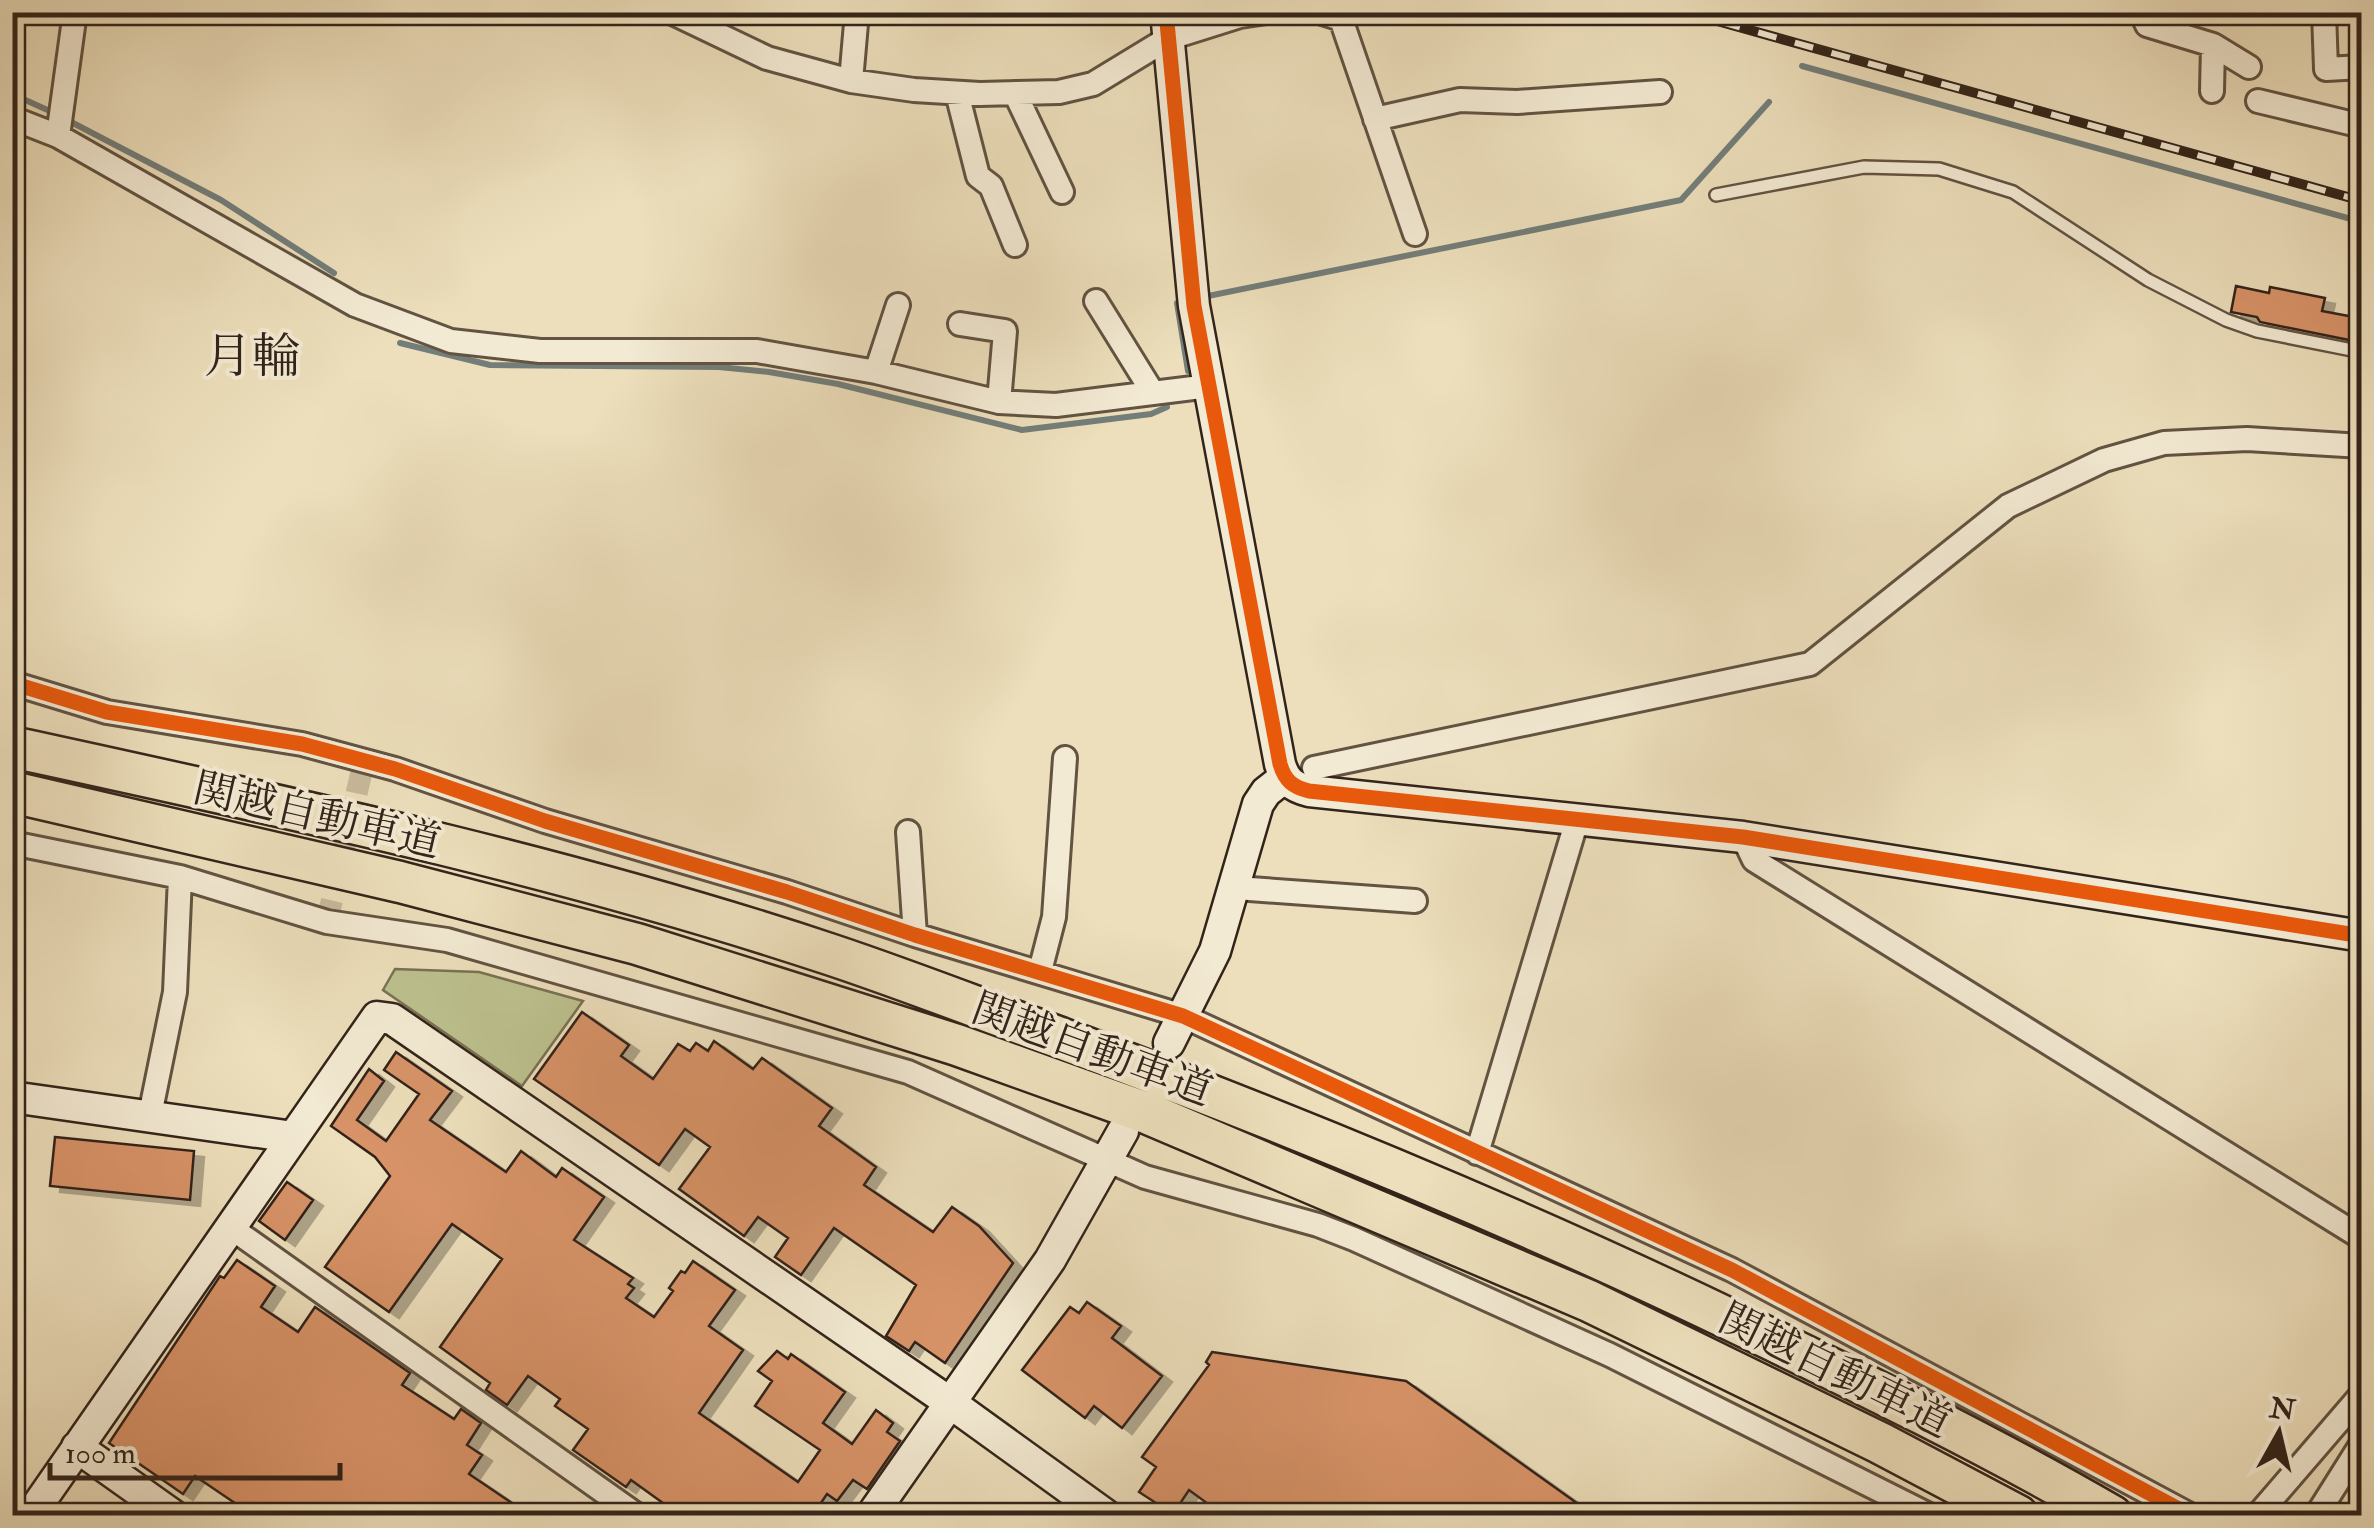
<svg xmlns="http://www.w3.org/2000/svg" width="2374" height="1528" font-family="'IM FELL Double Pica','Noto Serif JP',serif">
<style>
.green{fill:#bcc18e;stroke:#787254;stroke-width:2.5}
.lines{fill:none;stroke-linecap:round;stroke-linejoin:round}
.stream{stroke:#737e7a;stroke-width:6}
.building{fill:#d89368;stroke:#33241a;stroke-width:2.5;filter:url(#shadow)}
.street-tunnel{stroke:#c8ba9c;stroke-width:22;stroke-dasharray:22 11;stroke-linecap:butt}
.lane-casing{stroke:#625342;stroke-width:16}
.street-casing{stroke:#625342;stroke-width:28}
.secondary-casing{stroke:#33241a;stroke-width:35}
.highway-casing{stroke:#33241a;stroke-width:45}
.lane{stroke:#f3ead3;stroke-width:11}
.street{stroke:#f3ead3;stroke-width:22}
.secondary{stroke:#f3ead3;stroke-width:30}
.highway{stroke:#eddfbc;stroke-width:40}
.rail-casing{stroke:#33241a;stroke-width:10}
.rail{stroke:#f3ead3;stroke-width:6;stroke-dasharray:19;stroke-linecap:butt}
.cycleway-casing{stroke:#f3ead3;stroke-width:21}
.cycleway{stroke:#e8590c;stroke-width:15}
.labels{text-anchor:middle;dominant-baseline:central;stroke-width:8;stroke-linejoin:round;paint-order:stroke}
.street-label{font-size:42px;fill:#33241a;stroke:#f3ead3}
.quarter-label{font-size:48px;fill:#33241a;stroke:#f3ead3}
</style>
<defs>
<filter id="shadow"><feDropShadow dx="10" dy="6" stdDeviation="0" flood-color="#0004"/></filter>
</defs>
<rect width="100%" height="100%" fill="#eddfbc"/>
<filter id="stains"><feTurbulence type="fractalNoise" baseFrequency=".002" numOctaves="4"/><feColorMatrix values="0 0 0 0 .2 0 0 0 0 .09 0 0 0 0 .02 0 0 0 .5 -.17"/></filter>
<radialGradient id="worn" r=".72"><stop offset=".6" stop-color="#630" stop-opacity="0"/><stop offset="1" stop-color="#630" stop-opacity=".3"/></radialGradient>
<path class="green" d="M395,969L479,972L583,1001L522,1086L383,990Z"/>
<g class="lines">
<path class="stream" d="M1802,66L2362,222
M12,94L52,112
M73,123L221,200L334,273
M1203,297L1681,200L1769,102
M1186,301L1177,303L1188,371
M400,343L490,365L719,367L769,372L838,384L1022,430L1151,414L1167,407"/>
</g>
<path class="building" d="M2236,286L2269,293L2270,287L2325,298L2322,311L2354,317L2349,340L2260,322L2257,317L2231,312Z
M582,1012L629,1045L621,1056L653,1079L678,1044L690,1051L696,1043L708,1051L714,1041L753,1069L762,1058L832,1108L819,1126L876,1167L864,1185L933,1232L952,1207L979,1226L1013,1263L945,1363L915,1342L909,1351L886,1336L916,1285L834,1228L801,1275L775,1257L788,1238L758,1217L744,1236L679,1189L710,1147L685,1129L659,1165L534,1079Z
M396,1052L452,1091L430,1120L506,1172L521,1151L556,1177L562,1168L604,1197L574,1240L633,1278L628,1284L634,1288L626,1298L654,1317L673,1291L669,1288L681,1271L685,1273L693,1261L735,1290L709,1326L743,1350L699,1413L798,1482L820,1450L755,1406L772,1381L758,1371L777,1351L788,1359L791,1354L845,1392L823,1423L852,1444L876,1410L893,1423L887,1432L900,1441L867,1489L853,1480L837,1501L827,1494L812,1516H681L631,1480L626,1487L573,1450L588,1429L555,1406L560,1399L528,1376L507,1405L486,1390L490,1383L440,1347L502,1259L452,1224L389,1312L325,1267L390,1176L375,1157L331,1126L369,1069L384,1081L357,1120L386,1141L419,1094L384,1070Z
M55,1137L194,1151L190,1200L50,1186Z
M287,1182L313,1200L285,1240L259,1221Z
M237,1260L275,1286L261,1307L298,1332L315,1307L410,1373L402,1385L454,1419L461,1409L481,1423L467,1445L482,1455L469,1474L531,1516H254L195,1476L183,1494L109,1443L220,1276L224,1278Z
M1087,1302L1121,1326L1112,1338L1162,1376L1122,1428L1094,1406L1085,1418L1022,1370L1070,1307L1079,1313Z
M1212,1352L1406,1381L1595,1516H1210L1215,1509L1189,1490L1173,1514L1139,1492L1156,1467L1142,1457L1209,1365L1206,1362Z"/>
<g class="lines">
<path class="street-tunnel" d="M327,922L364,761"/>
<g class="lane-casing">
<path id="lane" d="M1716,195L1864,167L1939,169L2013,192L2148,280L2226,320L2257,331L2362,352"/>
</g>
<g class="street-casing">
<path id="street" d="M671,12L767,58L851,81L914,90L980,94L1059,92L1093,84L1167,39L1240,16L1267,12
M1319,12L1341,19L1415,234
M2141,12L2147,25L2213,45L2212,91
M2324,12L2326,69L2362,67
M2213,45L2249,67
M851,81L857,12
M957,93L978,176L991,186L1015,245
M1015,93L1062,192
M2258,101L2362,126
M12,118L58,136L355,305L451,341L540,351H757L876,372L999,402L1056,405L1209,386
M1375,119L1460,100L1517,102L1660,92
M58,136L75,12
M1096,301L1153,393
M960,324L1005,331L999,402
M876,372L898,305
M12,683L107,712L302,744L395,769L545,821L787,892L915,935L1183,1016L1732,1270L2192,1516
M1314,768L1810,664L2008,506L2104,460L2164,443L2247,439L2362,446
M908,832L915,935
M1743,837L1754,860L2362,1238
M12,843L180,877L327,922L447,940L908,1072L1145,1177L1318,1225L1354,1239L1610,1355L1931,1516
M1236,888L1415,901
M1040,971L1054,917L1065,758
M150,1115L175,992L180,877
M1477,1153L1577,820
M230,1227L638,1516
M2257,1516L2362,1394
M2316,1516L2362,1443"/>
</g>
<g class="secondary-casing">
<path id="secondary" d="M1166,12L1194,306L1280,764C1285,781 1293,787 1309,791L1743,837L2362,936
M1169,1043L1215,951L1258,804L1266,792L1285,777
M12,1097L293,1137
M77,1447L174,1516
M30,1516L377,1017L392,1019L952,1404L1107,1516
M871,1516L1050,1260L1123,1131"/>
</g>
<g class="highway-casing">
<path id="highway" d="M12,747C287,807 565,866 832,955C907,980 981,1009 1055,1036C1284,1121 1510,1214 1731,1320C1860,1382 1988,1444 2112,1516
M12,792L400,882L637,944L957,1045L1149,1114L1589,1301L1880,1443L2018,1516"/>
</g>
<use href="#lane" class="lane"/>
<use href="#street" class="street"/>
<use href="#secondary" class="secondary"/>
<use href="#highway" class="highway"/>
<g class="rail-casing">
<path id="rail" d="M1685,12L2362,201"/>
</g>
<use href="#rail" class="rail"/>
<g class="cycleway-casing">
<path id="cycleway" d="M1166,12L1194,306L1280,764C1285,781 1293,787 1309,791L1743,837L2362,936
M12,683L107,712L302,744L395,769L545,821L787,892L915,935L1183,1016L1732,1270L2192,1516"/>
</g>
<use href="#cycleway" class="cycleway"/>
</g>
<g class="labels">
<g class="street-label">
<text transform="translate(317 816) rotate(13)">関越自動車道</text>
<text transform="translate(1092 1050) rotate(20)">関越自動車道</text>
<text transform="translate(1835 1371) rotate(26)">関越自動車道</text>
</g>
<g class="quarter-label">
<text x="252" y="357">月輪</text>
</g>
</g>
<rect width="2374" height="1528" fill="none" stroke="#eddfbc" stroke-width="50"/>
<rect x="15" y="15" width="2344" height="1498" fill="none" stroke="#33241a" stroke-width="5"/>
<rect x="25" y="25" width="2324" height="1478" fill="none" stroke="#33241a" stroke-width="2.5"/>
<g transform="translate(2279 1433) rotate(8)" stroke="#f3ead3" stroke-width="8" paint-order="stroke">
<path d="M0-8L18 38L0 25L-18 38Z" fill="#33241a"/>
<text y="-15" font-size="28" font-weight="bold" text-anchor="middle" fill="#33241a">N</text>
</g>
<path d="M50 1463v15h290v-15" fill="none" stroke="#33241a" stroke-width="5"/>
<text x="65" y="1463" font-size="30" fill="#33241a" stroke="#f3ead3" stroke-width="8" paint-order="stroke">100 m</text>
<rect width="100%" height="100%" filter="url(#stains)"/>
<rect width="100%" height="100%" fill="url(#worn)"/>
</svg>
